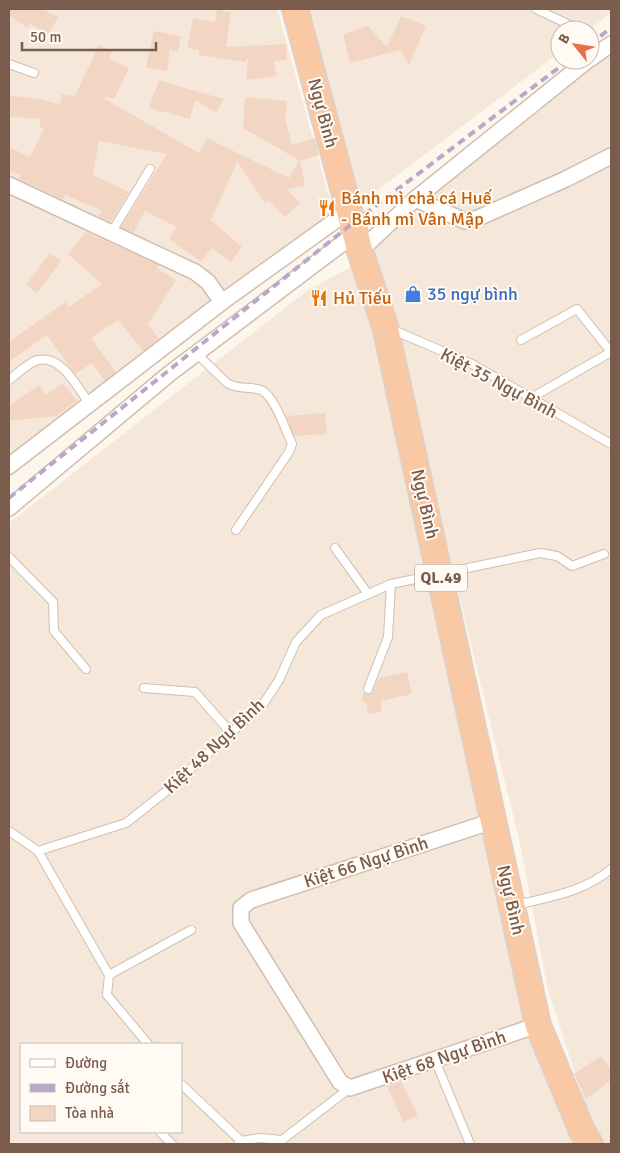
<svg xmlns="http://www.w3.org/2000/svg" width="620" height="1153" font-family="Signika,sans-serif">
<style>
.residential{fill:#f5e8da;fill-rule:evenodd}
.building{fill:#f3d5c3}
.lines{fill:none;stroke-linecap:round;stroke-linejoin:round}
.service-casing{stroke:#d1beb0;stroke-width:10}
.minor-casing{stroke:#d1beb0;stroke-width:18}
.trunk-casing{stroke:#dad1cd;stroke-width:28}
.service{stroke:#fff;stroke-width:8}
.minor{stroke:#fff;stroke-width:15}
.trunk{stroke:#f9c8a4;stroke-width:25}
.rail{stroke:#b9a8c9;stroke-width:4;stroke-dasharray:8 5;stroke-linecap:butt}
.labels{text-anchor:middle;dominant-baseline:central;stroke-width:4;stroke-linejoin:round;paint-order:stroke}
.shield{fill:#fffaf3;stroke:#a28b7f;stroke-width:1}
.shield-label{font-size:16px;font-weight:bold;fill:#7a5c4d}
.street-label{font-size:18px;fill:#7a5c4d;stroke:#fffaf3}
.food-label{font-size:18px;fill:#c56008;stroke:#fffaf3;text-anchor:start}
.shop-label{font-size:18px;fill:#366cbe;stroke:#fffaf3;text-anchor:start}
</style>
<rect width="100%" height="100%" fill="#fdf6ec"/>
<path class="residential" d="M9,9H277L336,222L9,478Z
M303,9H611V13L589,30H560V52L357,206Z
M611,53V1144H603L592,1126L548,990L520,843L371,239L571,81Z
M356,264L435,570L580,1144H9V523L308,290ZM21,1044H181V1132H21Z"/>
<path class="building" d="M9,9H42L58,17L49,34L30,24L27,28L9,15Z
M217,9L231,12L226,47L286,44L287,60L274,61L276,76L246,80L248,58L245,62L199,55V50L187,48L193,18L215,22Z
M401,16L426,26L409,65L400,50L350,63L343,34L368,26L387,47Z
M154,31L181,36L178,51L170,50L167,71L146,67Z
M99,45L112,51L109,59L129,68L114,99L106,97L105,99L199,153L207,138L289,178L299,160L243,128L245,97L287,101L285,119L292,145L315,138L319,155L300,161L305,186L287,189L300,203L285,217L269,201L265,203L237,162L211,220L242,247L231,262L212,248L201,262L169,239L177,227L145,211L133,233L121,227L167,154L99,141L93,175L129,192L111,222L98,216L102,211L65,195L64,200L19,179L20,175L9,170V147L30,157L44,129L39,128L41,119L9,117L10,96L35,98L60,104L62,94L75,96Z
M159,80L188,89L224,99L216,113L195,100L190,119L149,108Z
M86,232L159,265L157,268L176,280L148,324L159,339L143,351L118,320L91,338L116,372L105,381L92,363L75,374L47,335L9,362V342L65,302L69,307L102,284L68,254Z
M50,253L61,261L37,293L26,285Z
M63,383L77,401L56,416L9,421V406L39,385L46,395Z
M325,413L327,434L294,436L286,416Z
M407,672L412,694L381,701V712L368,714L367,704L361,700L364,693H372L378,680L382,677Z
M601,1056L611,1070V1080L586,1099L574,1074Z
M401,1081L418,1116L403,1122L387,1086Z"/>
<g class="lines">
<g class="service-casing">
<path id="service" d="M536,9L570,25
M9,64L34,73
M111,233L150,169
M391,329L472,364L611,444
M521,340L577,309L611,352L531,398
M196,353L227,383C238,390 250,386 261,390C274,395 286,431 292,444L289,452L236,530
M9,380C17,374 29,362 38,360C62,355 77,387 89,403
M335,548L368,594
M9,557L53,602L54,631L86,669
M144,688L195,692L231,733
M368,689L388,637L391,584
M9,831L38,851L109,975L107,995L148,1044
M38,851L126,823L164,793L264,703L279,680L296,642L321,615L391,584L540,553L557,556L572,566L604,554
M516,905C549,897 584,892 611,869
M109,975L191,930
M435,1060L470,1144
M181,1084L241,1141L239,1143
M160,1132L172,1144
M241,1141L260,1138L282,1140L350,1088"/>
</g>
<g class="minor-casing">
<path id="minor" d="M590,59L611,44
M9,185L195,272L208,282L222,302L9,466
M415,199L465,221L478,218L566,179L611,156
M360,251L415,199L588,60
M222,302L350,210
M9,508L169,374L356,233
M493,821L251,900L241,908V923L340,1082L350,1088L538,1025"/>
</g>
<g class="trunk-casing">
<path id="trunk" d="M295,9L360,251L385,326L538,1025L582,1131L590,1144"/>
</g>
<use href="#service" class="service"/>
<use href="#minor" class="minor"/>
<use href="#trunk" class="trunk"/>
<path class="rail" d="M590,44L611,28
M9,498L353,223L569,60"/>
</g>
<defs>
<g id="restaurant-bare" transform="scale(1.35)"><path d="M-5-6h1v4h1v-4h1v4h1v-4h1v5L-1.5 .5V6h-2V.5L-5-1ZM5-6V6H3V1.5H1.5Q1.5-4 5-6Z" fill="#e8710a" stroke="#fffaf3" stroke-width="2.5" paint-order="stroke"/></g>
<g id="shop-bare" transform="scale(1.35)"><path d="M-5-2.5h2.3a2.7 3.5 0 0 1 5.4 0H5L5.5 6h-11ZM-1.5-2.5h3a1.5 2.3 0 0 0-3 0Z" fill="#3f7fe0" stroke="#fffaf3" stroke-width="2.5" paint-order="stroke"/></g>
</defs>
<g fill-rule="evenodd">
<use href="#restaurant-bare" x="327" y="208"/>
<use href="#shop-bare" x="413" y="294"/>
<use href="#restaurant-bare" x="319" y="298"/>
</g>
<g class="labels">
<rect class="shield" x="415" y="564.5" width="52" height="27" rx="4"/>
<g class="shield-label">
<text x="441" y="578">QL.49</text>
</g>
<g class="street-label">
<text transform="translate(323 113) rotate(75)">Ngự Bình</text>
<text transform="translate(499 383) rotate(28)">Kiệt 35 Ngự Bình</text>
<text transform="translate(425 504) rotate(77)">Ngự Bình</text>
<text transform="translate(214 746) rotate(-43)">Kiệt 48 Ngự Bình</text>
<text transform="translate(366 862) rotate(-18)">Kiệt 66 Ngự Bình</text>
<text transform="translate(511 900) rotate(77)">Ngự Bình</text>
<text transform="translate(444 1057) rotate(-19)">Kiệt 68 Ngự Bình</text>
</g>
<g class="food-label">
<text x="341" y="198">Bánh mì chả cá Huế<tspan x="341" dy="21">- Bánh mì Vân Mập</tspan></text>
<text x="333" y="298">Hủ Tiếu</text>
</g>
<g class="shop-label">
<text x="427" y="294">35 ngự bình</text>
</g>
</g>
<rect width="620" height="1153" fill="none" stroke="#7a5c4d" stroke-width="20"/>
<rect x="20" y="1043" width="162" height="90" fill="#fffaf3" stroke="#cabbb1"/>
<rect x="30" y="1059" width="25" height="8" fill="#ffffff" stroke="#cabbb1"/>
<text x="65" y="1068" font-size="15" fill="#7a5c4d">Đường</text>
<rect x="30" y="1084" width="25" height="8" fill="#b9a8c9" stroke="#cabbb1"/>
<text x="65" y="1093" font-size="15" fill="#7a5c4d">Đường sắt</text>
<rect x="30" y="1106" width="25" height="15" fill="#f3d5c3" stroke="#cabbb1"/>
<text x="65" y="1118" font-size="15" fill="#7a5c4d">Tòa nhà</text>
<g transform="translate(575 45) rotate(300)"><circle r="24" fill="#fffaf3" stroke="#cabbb1"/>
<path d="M0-4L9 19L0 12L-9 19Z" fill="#e76f51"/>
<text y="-8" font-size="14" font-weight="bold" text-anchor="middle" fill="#7a5c4d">B</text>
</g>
<path d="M22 42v8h134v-8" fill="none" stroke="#7a5c4d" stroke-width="2.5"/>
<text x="30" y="42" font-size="15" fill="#7a5c4d" stroke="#fffaf3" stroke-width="4" paint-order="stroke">50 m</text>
</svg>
